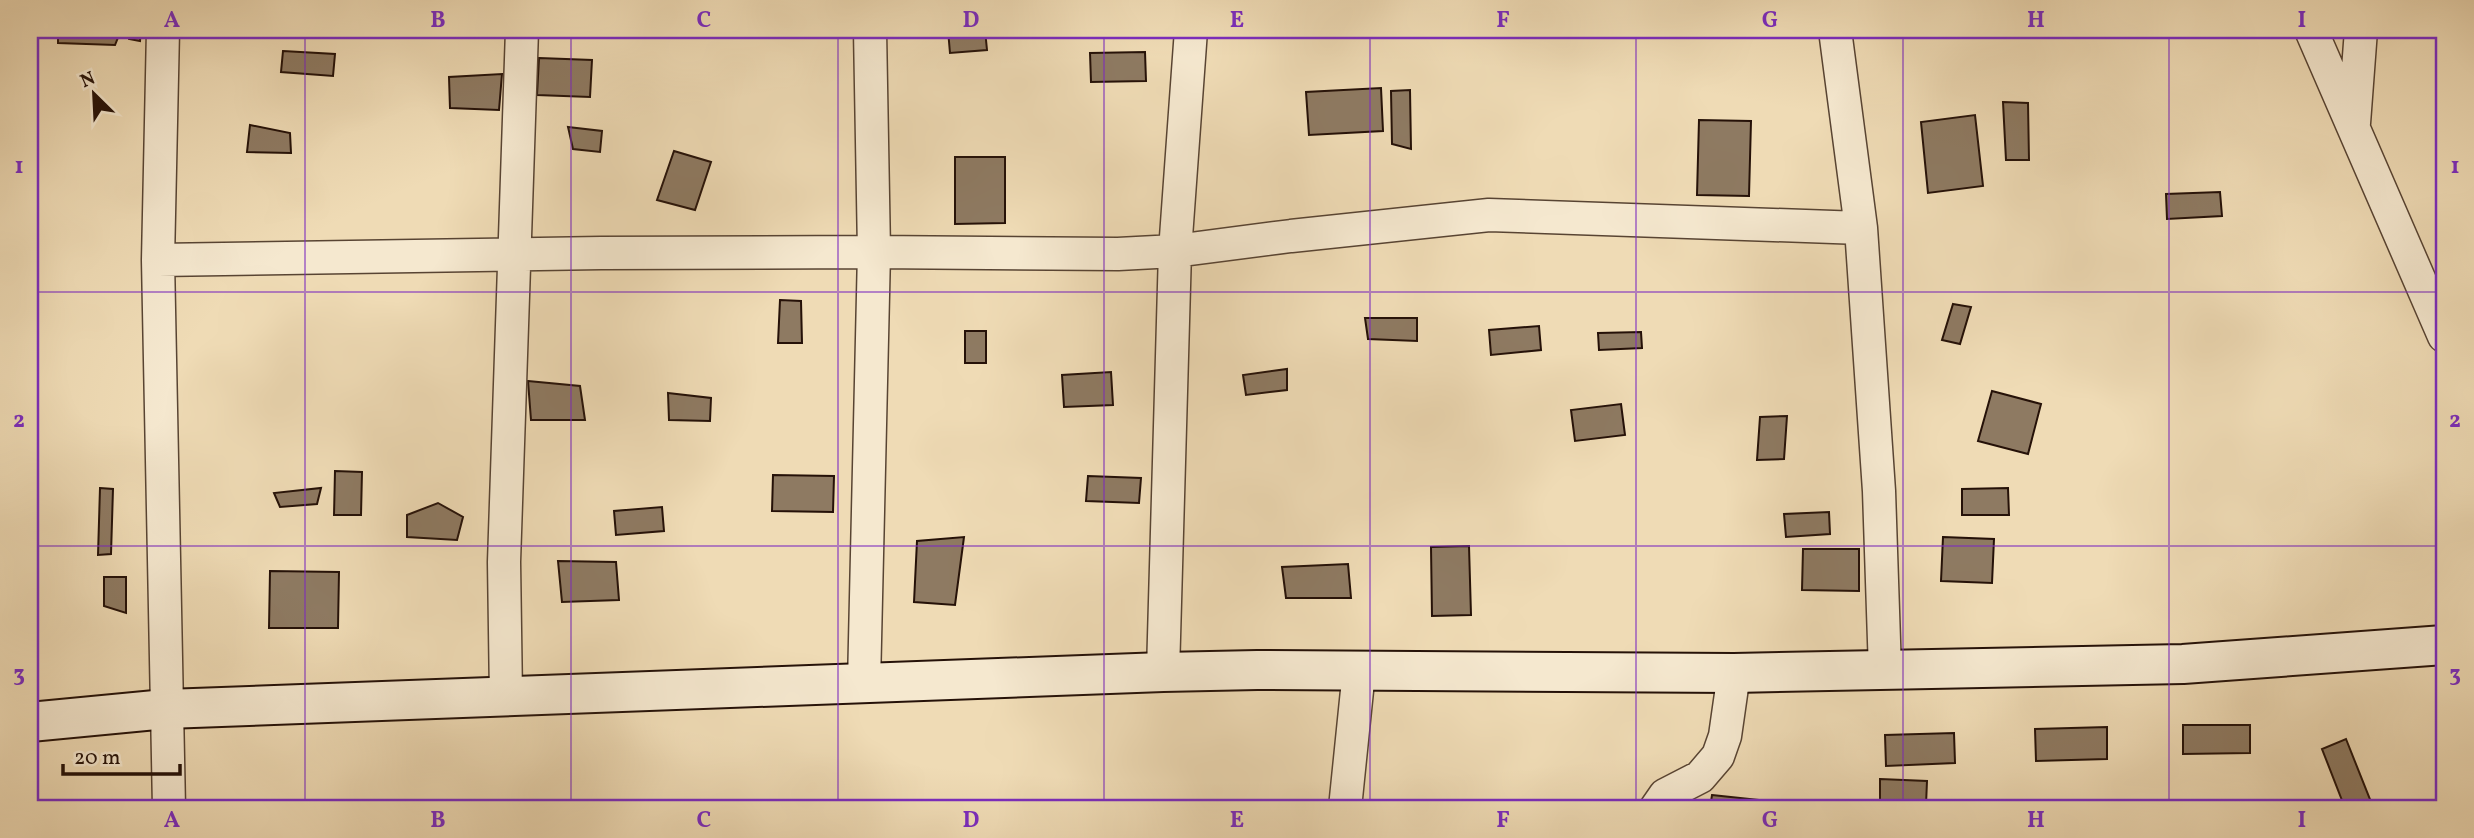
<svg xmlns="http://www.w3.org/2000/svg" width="2474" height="838" font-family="Vollkorn,serif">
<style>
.building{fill:#8e7a62;stroke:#251108;stroke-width:2}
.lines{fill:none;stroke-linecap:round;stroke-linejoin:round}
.street-casing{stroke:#584433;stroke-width:35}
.secondary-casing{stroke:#251108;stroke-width:42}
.street{stroke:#f5e8cf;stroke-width:32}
.secondary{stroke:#f5e8cf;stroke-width:38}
.grid{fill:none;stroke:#7b2cbf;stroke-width:2;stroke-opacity:0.55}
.neatline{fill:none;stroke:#7b2cbf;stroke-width:2.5}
.grid-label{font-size:23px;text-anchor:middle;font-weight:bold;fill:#7b2cbf}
</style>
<rect width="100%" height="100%" fill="#efdbb5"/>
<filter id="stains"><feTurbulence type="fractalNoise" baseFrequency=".00286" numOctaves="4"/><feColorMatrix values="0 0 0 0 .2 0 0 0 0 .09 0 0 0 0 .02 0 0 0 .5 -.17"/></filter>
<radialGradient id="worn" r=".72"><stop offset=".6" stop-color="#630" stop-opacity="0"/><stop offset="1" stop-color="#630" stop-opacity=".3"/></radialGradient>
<path class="building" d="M58,30H121L115,45L58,43Z
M129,30H141L140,41L129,39Z
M948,30H985L987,50L950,53Z
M1860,30H1915L1861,37Z
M283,51L335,54L333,76L281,72Z
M1145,52L1146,81L1091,82L1090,53Z
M539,58L592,60L590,97L537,95Z
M502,74L499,110L450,108L449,77Z
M1381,88L1383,131L1309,135L1306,92Z
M1410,90L1411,149L1392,144L1391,91Z
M2003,102L2028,103L2029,160H2006Z
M1975,115L1983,186L1928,193L1921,122Z
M1699,120L1751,121L1749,196L1697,195Z
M250,125L290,133L291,153L247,152Z
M568,127L602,131L600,152L573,149Z
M674,151L711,162L695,210L657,200Z
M955,157H1005V223L955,224Z
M2220,192L2222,216L2167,219L2166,194Z
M780,300L801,301L802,343H778Z
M1953,304L1971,307L1960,344L1942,340Z
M1365,318H1417V341L1368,339Z
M1539,326L1541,350L1491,355L1489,330Z
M965,331H986V363H965Z
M1641,332L1642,348L1599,350L1598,333Z
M1287,369V390L1246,395L1243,375Z
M1111,372L1113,405L1064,407L1062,375Z
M528,381L580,386L585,420H531Z
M1992,391L2041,404L2028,454L1978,441Z
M668,393L711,398L710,421L669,420Z
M1621,404L1625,435L1575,441L1571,410Z
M1787,416L1784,459L1757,460L1760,417Z
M335,471L362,472L361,515H334Z
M773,475L834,476L833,512L772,511Z
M1088,476L1141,478L1139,503L1086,501Z
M100,488L113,489L111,554L98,555Z
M321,488L317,504L280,507L274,493Z
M2008,488L2009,515H1962V489Z
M438,503L463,517L457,540L407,537V515Z
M662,507L664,531L616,535L614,511Z
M1829,512L1830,534L1786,537L1784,514Z
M964,537L955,605L914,602L917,541Z
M1943,537L1994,539L1992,583L1941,581Z
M1469,546L1471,615L1432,616L1431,547Z
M1803,549H1859V591L1802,590Z
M558,561L616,562L619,600L562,602Z
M1348,564L1351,598H1286L1282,567Z
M270,571L339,572L338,628H269Z
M104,577H126V613L104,606Z
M2183,725H2250V753L2183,754Z
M2107,727V759L2036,761L2035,729Z
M1954,733L1955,763L1886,766L1885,735Z
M2346,739L2371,802L2354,808H2345L2322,749Z
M1880,779L1927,781L1926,805L1880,803Z
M1712,795L1758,800L1757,808H1710Z
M1008,804L1045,808H1008Z"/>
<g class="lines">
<g class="street-casing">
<path id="street" d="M163,30L158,260L169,808
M1835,30L1861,228L1879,491L1885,671
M2311,30L2444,336
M2354,123L2361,30
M158,260L601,253L874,252L1118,254L1175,251L1291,236L1489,215L1861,228
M1163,672L1175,251L1191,30
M864,684L874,252L870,30
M506,697L504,562L522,30
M1345,808L1359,671
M1656,808L1665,795L1700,777L1718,756L1725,736L1734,673"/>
</g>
<g class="secondary-casing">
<path id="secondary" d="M30,722L166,709L1163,672L1257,670L1734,673L2183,664L2444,645"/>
</g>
<use href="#street" class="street"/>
<use href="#secondary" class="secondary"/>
</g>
<path class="grid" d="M305,30V808M571,30V808M838,30V808M1104,30V808M1370,30V808M1636,30V808M1903,30V808M2169,30V808M30,292H2444M30,546H2444"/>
<rect width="2474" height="838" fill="none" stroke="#efdbb5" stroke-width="77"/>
<g transform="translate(94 94) rotate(336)" stroke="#f5e8cf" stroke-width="5" paint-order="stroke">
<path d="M0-5L12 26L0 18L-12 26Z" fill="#251108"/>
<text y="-10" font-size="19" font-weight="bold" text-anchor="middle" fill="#251108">N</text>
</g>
<path d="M63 764v10h117v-10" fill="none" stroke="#251108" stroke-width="3.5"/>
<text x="74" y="764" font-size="21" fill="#251108" stroke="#f5e8cf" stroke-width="5" paint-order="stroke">20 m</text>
<rect x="38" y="38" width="2398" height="762" class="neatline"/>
<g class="grid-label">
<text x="172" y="27">A</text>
<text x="438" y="27">B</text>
<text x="704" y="27">C</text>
<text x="971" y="27">D</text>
<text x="1237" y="27">E</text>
<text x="1503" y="27">F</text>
<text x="1770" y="27">G</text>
<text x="2036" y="27">H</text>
<text x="2302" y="27">I</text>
<text x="19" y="173">1</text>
<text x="2455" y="173">1</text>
<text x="19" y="427">2</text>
<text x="2455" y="427">2</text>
<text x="19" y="681">3</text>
<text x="2455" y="681">3</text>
<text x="172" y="827">A</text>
<text x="438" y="827">B</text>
<text x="704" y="827">C</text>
<text x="971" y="827">D</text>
<text x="1237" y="827">E</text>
<text x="1503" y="827">F</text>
<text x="1770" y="827">G</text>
<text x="2036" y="827">H</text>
<text x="2302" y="827">I</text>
</g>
<rect width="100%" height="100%" filter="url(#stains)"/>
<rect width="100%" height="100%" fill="url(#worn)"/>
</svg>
